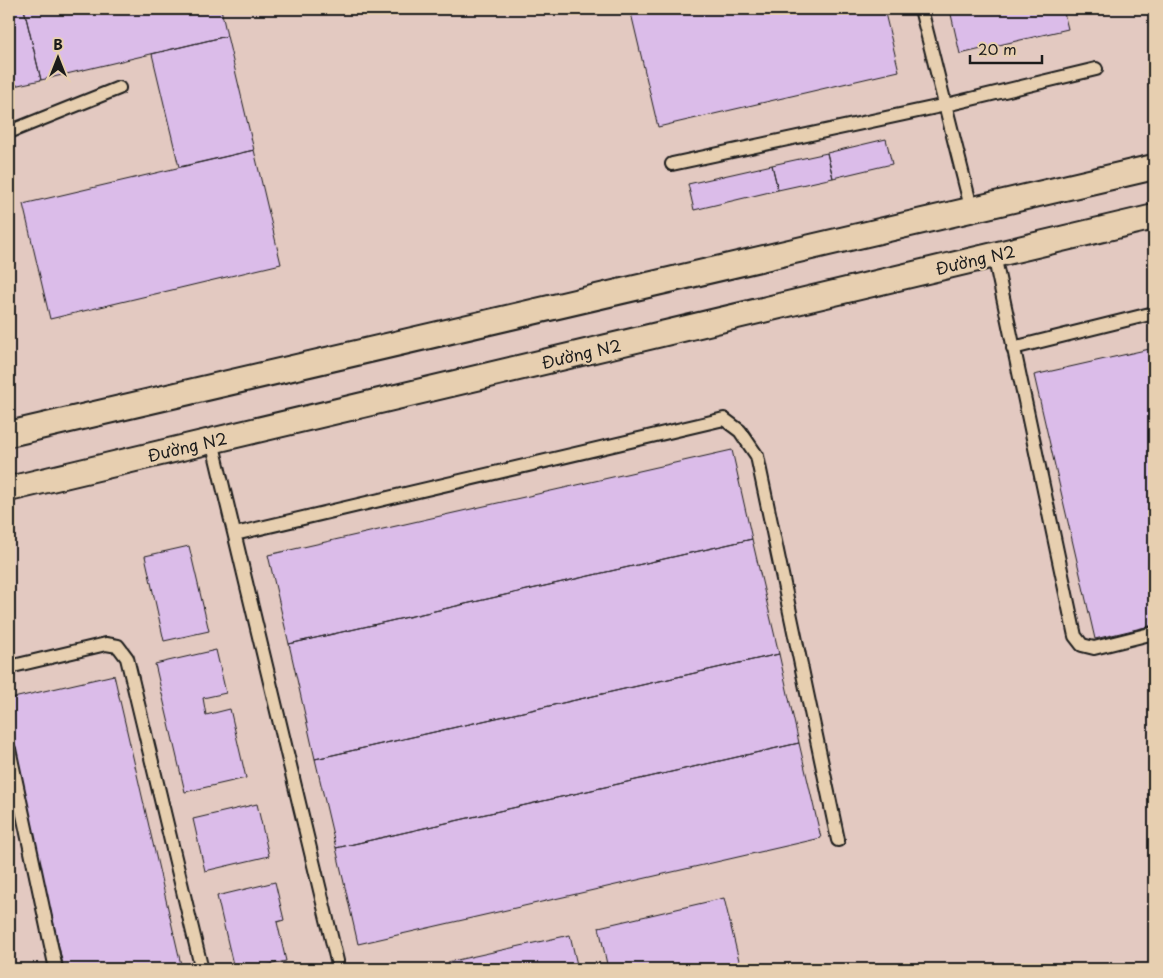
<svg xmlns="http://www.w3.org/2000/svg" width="1163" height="978" font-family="'Playpen Sans',sans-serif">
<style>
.built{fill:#e3c9c1}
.building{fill:#dbbce9;stroke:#1c1c1c}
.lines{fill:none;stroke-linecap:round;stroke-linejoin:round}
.lane-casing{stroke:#1c1c1c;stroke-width:16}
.street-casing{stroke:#1c1c1c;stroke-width:28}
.lane{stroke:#e7cfb0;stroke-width:12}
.street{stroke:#e7cfb0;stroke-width:24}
.labels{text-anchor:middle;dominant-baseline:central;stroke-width:4;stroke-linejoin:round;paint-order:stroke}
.street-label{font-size:16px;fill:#1c1c1c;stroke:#e7cfb0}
</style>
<rect width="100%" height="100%" fill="#e7cfb0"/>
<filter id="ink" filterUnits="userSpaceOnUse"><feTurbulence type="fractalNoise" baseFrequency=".02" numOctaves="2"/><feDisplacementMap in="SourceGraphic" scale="10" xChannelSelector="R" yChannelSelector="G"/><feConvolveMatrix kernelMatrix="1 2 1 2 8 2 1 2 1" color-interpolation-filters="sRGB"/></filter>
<g filter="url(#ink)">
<path class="built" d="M9,9H1154V969H9Z"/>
<path class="building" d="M9,9H24L41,80L9,87Z
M24,9H221L227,36L41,80Z
M630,9H884L899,71L658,127Z
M954,9H1063L1068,29L960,54L950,10Z
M227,36L254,150L179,167L152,54Z
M886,139L892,164L833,178L827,153Z
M254,150L281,264L50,319L23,204Z
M827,153L833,178L778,190L772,165Z
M772,165L778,190L694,210L688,184Z
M1154,348V625L1095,639L1034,375Z
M732,450L752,539L289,644L268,555Z
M752,539L779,654L315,759L289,644Z
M189,546L209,631L164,641L145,556Z
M216,650L226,693L203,698L206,715L230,709L246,778L185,792L155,664Z
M779,654L799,743L336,848L315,759Z
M114,675L182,969H64L9,728V699Z
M799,743L821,838L358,944L336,848Z
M257,804L269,856L205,871L193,819Z
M275,882L284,920L277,922L286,961L251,969H234L217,896Z
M724,898L741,969H608L599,927Z
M570,935L578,969H449L448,962Z"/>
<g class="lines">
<g class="lane-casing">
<path id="lane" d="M921,9L972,211
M9,132L119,88
M672,164L946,105L1096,69
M994,255L1075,636L1082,645L1094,648L1154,633
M1013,348L1154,313
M212,441L337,961
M235,534L724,419L740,431L757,456L838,840
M9,667L106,644L118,646L127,658L201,966L199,969
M9,749L56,969"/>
</g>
<g class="street-casing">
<path id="street" d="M9,434L1154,167
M9,489L1154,217"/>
</g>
<use href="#lane" class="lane"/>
<use href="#street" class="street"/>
</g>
</g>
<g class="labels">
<g class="street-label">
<text transform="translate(975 259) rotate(-13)">Đường N2</text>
<text transform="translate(581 353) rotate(-13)">Đường N2</text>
<text transform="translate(187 446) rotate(-13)">Đường N2</text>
</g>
</g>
<rect width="1163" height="978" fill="none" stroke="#e7cfb0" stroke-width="30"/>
<rect x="15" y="15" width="1133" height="948" fill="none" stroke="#1c1c1c" stroke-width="2" filter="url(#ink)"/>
<g transform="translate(58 58)" stroke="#e7cfb0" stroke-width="4" paint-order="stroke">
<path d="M0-4L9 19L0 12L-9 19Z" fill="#1c1c1c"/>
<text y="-8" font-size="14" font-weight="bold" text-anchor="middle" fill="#1c1c1c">B</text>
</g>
<path d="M970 55v8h72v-8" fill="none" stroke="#1c1c1c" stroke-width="2.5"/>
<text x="978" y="55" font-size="15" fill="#1c1c1c" stroke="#e7cfb0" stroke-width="4" paint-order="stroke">20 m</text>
</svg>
